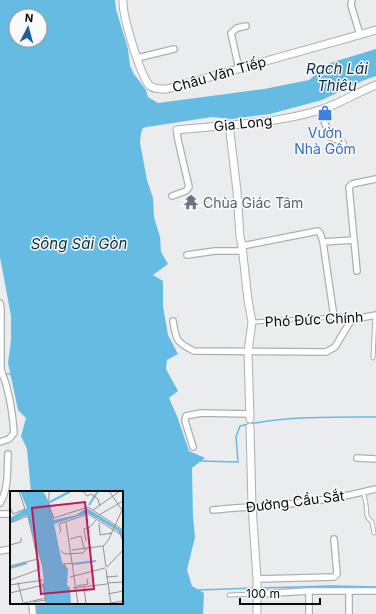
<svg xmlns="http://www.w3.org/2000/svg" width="376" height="614" font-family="Inter,sans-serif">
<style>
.water{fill:#66bbe3;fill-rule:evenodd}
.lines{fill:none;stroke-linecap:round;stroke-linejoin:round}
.stream{stroke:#66bbe3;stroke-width:1.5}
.service-casing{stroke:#aeafb1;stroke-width:5}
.minor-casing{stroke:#aeafb1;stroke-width:8}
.tertiary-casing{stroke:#aeafb1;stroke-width:9}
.service{stroke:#fff;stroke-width:3}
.minor{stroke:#fff;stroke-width:5.5}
.tertiary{stroke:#fff;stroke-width:7}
.labels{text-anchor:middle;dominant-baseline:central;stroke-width:3;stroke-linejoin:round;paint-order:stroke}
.street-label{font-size:14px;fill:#0b0c0c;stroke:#f8f9fb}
.shop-label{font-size:14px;fill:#366cbe;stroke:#f8f9fb}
.worship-label{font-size:14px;fill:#5b616d;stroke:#f8f9fb;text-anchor:start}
.water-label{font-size:15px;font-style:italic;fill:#093141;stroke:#f8f9fb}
.inset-river{fill:none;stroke:#66bbe3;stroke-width:2}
.inset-road{fill:none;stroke:#919294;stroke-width:1}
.view{fill:#c2185b;fill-opacity:0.15;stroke:#c2185b;stroke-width:2}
.inset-edge{fill:none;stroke:#0b0c0c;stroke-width:2}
</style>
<rect width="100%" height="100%" fill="#ebecee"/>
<path class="water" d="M0,0H115L116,9L128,49L130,66L134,74L146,90L148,97L158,103L264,89L309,80L328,64L333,62L376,49V76L362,81L322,100L270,114L232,119L212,117L147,127L143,128L141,133L140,143L147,180L153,198L154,217L160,237L161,252L168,264L153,275L163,281V306L168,335L178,354L167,360L166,369L178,391L169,398L177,416L189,451L205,458L192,468L193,517L195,537L187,570L192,586L204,593L203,614H35L34,603H122V492H31L27,449L21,436L26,418L18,410L8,363L11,341V316L0,257ZM16,16H40V40H16Z"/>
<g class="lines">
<path class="stream" d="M4,374H12
M201,461L238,462L236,437L240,426C282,416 333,417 376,417
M260,588L331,586L376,587
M198,590L254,588"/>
<g class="service-casing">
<path id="service" d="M252,322L334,317
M373,358L375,315
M363,492C364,496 366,501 366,505C368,514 364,515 372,522L374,533
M229,595L257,594"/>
</g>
<g class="minor-casing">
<path id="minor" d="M352,0L351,5L360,35
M137,58L174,49
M239,69L231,33L237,28L246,26
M319,110L331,137L343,143
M172,196L186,191L189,187L178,140L177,133V130
M323,242L354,240
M242,246L318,231L320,233L323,242L334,317L355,319L376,315
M187,255L215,251H243
M357,271L349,187L352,184L376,179
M0,303L1,309V369C2,376 6,381 7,388C11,403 13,418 14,433L9,439L0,442
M173,321C176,340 176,342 194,351L326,352L335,347L350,322L355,319
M193,447L185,421L186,416L201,413L250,414
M357,458L376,459
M0,503C9,489 7,470 8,454
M213,510C249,506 285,506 321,500C340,498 358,493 376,489
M0,514H11
M0,551L11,549
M257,579L334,577L337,574L334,539
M257,594L309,591H376
M32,603L33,614
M309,614V591
M349,614V591"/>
</g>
<g class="tertiary-casing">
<path id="tertiary" d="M123,0C122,15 140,74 149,85C154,90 161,89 167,89L376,30
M229,124L237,191L240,237L242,246L248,300L252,322L248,352L250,419
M177,130C224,125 275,124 320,110C341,103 356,93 376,85
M250,427L252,506L257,579V614"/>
</g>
<use href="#service" class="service"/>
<use href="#minor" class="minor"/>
<use href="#tertiary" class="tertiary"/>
</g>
<defs>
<g id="shop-bare" transform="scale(1.2)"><path d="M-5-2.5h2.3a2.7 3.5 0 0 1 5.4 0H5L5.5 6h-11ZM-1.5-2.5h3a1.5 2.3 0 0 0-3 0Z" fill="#3f7fe0" stroke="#f8f9fb" stroke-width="2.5" paint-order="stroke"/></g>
<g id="temple-bare" transform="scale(1.2)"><path d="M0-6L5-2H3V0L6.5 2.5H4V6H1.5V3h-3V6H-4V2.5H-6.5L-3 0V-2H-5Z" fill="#6b7280" stroke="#f8f9fb" stroke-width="2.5" paint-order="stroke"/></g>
</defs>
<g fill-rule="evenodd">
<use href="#shop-bare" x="325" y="113"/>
<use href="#temple-bare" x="191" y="202"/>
</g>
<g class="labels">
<g class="street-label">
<text transform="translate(219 74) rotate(-16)">Châu Văn Tiếp</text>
<text transform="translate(243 123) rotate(-6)">Gia Long</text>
<text transform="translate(314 319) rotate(-3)">Phó Đức Chính</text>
<text transform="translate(295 501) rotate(-7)">Đường Cầu Sắt</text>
</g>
<g class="shop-label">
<text x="325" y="132">Vườn<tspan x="325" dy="16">Nhà Gốm</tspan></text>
</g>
<g class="worship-label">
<text x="203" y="202">Chùa Giác Tâm</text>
</g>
<g class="water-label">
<text x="337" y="68">Rạch Lái<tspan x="337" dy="17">Thiêu</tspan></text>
<text x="79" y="243">Sông Sài Gòn</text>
</g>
</g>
<g transform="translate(10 491)">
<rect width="113" height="113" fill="#ebecee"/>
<path d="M10,0H33L39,11L44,29L66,24L77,17L113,40V47L108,40L78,22L44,33L52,71L58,78L57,94L60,97L61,113H37L32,93L34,91L32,75L17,24L0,32V27L17,17Z" fill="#66bbe3"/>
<path class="inset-river" d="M40,11L61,0M79,14L88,0M63,73L86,70M0,77L17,72"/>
<path class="inset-road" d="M39,0V16L44,27L78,16L113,39M73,0L77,5L81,3L88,8L90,15M99,0L112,19M0,16L3,23L15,18L9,0M83,19L110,0M89,24L113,10M56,31L68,113M0,32L18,25L30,78L0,89M89,32L90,44L102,42M49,42L51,40L49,33L78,23L110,43L113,50M60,48L71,45L74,57M76,50L74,38L80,36L86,29M0,54L11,51V47M62,59L93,55M51,60L55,63L73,62L77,57M0,75L28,68M96,76L93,55L98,50L113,17M97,76L113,59M56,77L54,73L63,72M96,78L101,113M60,86L95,77M96,86L108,85M8,91L13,112M97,92L113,91M0,94L33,89M67,95L78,93L77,88M74,96L76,113M63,97L97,93M0,102L33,94L36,113M98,103L113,100M23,111L36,109M14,112L36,107M101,112L113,110"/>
<path class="view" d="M75,11L84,98L31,103L22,17Z"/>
<rect width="113" height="113" class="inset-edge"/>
</g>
<g transform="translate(28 28) rotate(6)"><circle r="19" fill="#f8f9fb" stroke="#999a9b"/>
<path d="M0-3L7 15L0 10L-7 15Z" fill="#245d95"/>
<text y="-6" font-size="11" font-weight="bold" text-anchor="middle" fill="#0b0c0c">N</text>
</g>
<path d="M240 598v6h80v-6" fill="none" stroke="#0b0c0c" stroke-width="2"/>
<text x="246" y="598" font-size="12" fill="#0b0c0c" stroke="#f8f9fb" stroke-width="3" paint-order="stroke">100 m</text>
</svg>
